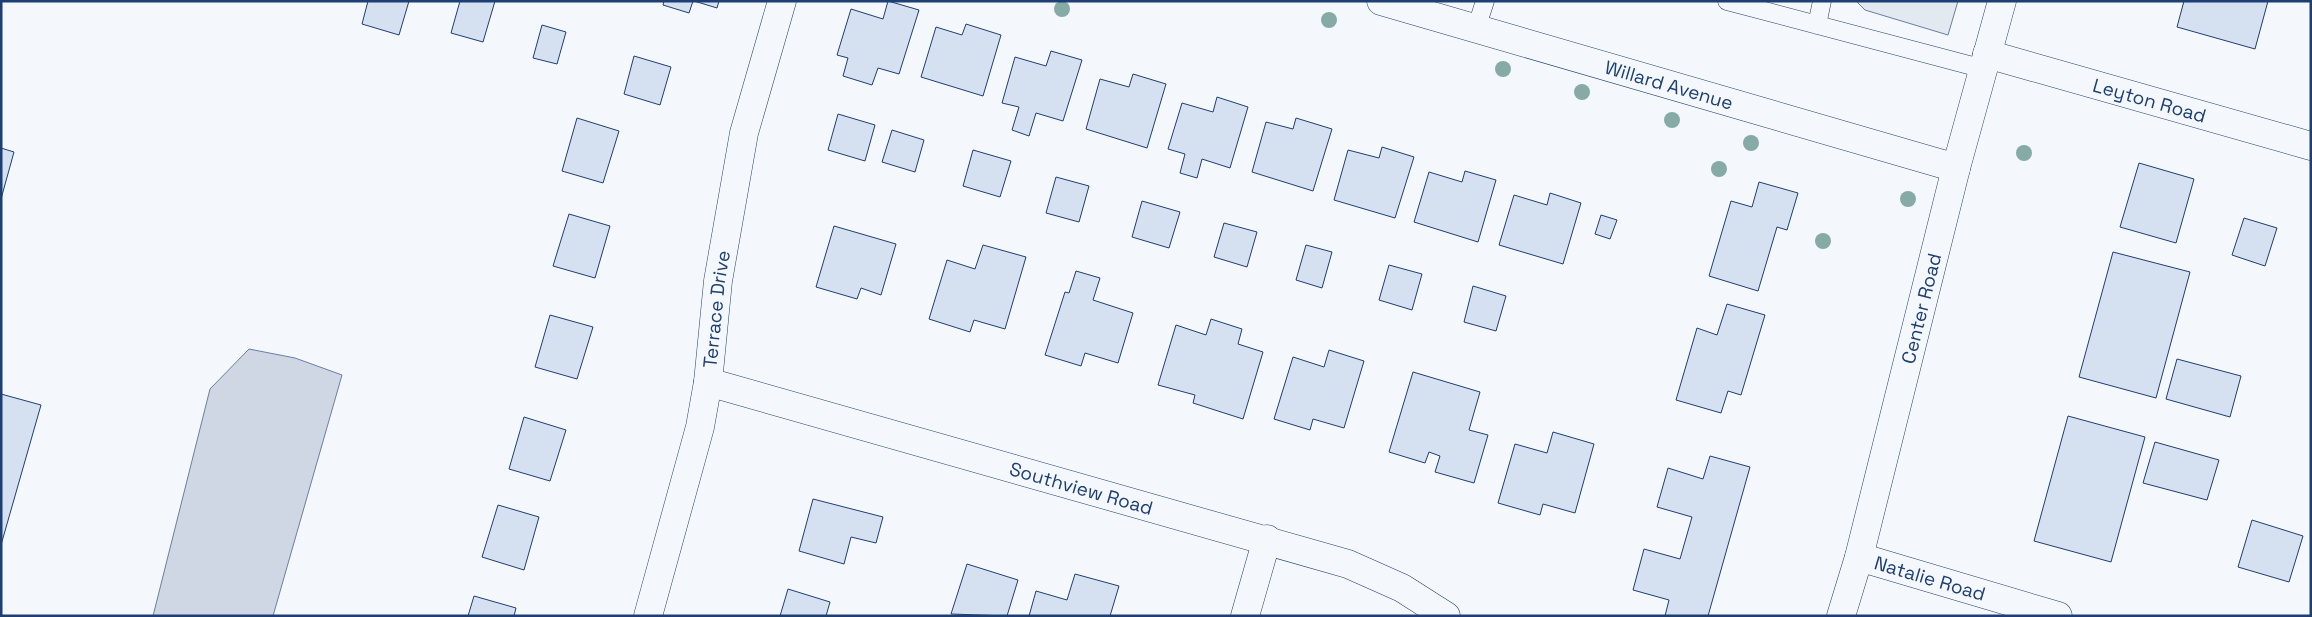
<svg xmlns="http://www.w3.org/2000/svg" width="2312" height="617" font-family="'Space Grotesk',sans-serif">
<style>
.green{fill:#e3e9f0;stroke:#687fa3}
.water{fill:#cfd7e4;stroke:#687fa3}
.building{fill:#d5e0f0;stroke:#1d3f73}
.lines{fill:none;stroke-linecap:round;stroke-linejoin:round}
.lane-casing{stroke:#1d3f73;stroke-width:19}
.street-casing{stroke:#1d3f73;stroke-width:29}
.secondary-casing{stroke:#1d3f73;stroke-width:29}
.lane{stroke:#f4f7fb;stroke-width:18}
.street{stroke:#f4f7fb;stroke-width:28}
.secondary{stroke:#f4f7fb;stroke-width:28}
.tree{fill:#86aba6}
.labels{text-anchor:middle;dominant-baseline:central;stroke-width:4;stroke-linejoin:round;paint-order:stroke}
.street-label{font-size:19px;fill:#1d3f73;stroke:#f4f7fb}
</style>
<rect width="100%" height="100%" fill="#f4f7fb"/>
<path class="green" d="M1856,1H1958L1948,35L1865,10Z"/>
<path class="water" d="M249,349L295,358L342,375L273,616H153L210,389Z"/>
<path class="building" d="M368,1H409L399,35L362,24Z
M460,1H495L483,42L451,33Z
M664,1H693L689,13L663,5Z
M694,1H719L717,8Z
M888,1L919,10L899,74L878,68L872,85L843,76L848,58L837,55L851,9L883,19Z
M2184,1H2268L2255,49L2177,27Z
M966,24L1001,35L983,96L921,77L936,27L962,35Z
M542,25L566,32L557,64L533,58Z
M1051,51L1082,60L1063,121L1036,113L1029,136L1012,130L1019,107L1002,103L1015,57L1046,66Z
M634,56L671,67L660,105L624,94Z
M1133,74L1166,84L1147,148L1086,129L1100,79L1129,87Z
M1217,97L1248,107L1230,168L1202,159L1197,178L1180,173L1185,154L1168,149L1182,103L1213,112Z
M838,114L875,125L865,161L828,150Z
M577,118L619,131L603,183L562,171Z
M1296,118L1332,129L1313,191L1252,172L1266,122L1293,129Z
M892,130L924,140L915,172L882,162Z
M1382,147L1414,157L1395,218L1334,200L1348,150L1379,158Z
M1,148L14,152L1,199Z
M973,150L1011,161L1000,197L963,186Z
M2139,163L2194,179L2176,243L2120,227Z
M1465,171L1496,180L1478,242L1414,222L1429,172L1462,182Z
M1056,177L1089,186L1079,222L1046,213Z
M1759,182L1798,193L1787,230L1777,227L1758,291L1709,276L1731,201L1752,207Z
M1550,193L1581,203L1563,264L1499,245L1514,195L1547,205Z
M1142,201L1180,212L1169,248L1132,237Z
M569,214L610,226L595,278L553,266Z
M1601,215L1617,220L1610,239L1595,234Z
M2244,218L2277,228L2265,266L2232,255Z
M1224,223L1257,232L1247,267L1214,257Z
M834,226L896,244L881,295L861,288L857,299L816,287Z
M983,245L1026,257L1005,329L974,320L970,332L929,319L947,260L975,269Z
M1306,245L1332,252L1322,288L1296,280Z
M2113,252L2190,272L2156,398L2079,377Z
M1389,265L1422,274L1412,310L1379,300Z
M1076,271L1100,278L1093,300L1133,313L1118,363L1085,353L1081,366L1045,355L1065,292L1069,293Z
M1473,286L1506,296L1496,331L1464,322Z
M1727,304L1765,315L1741,395L1728,391L1721,413L1676,400L1697,328L1717,335Z
M550,315L593,327L577,379L535,367Z
M1211,319L1242,329L1238,344L1263,352L1243,419L1193,403L1195,395L1158,385L1176,325L1206,335Z
M1329,350L1364,361L1344,428L1313,419L1310,430L1274,419L1293,357L1324,367Z
M2177,359L2241,376L2230,417L2166,399Z
M1413,372L1480,392L1469,430L1488,435L1474,483L1435,472L1440,456L1429,452L1425,463L1389,452Z
M1,394L41,405L1,545Z
M2068,416L2145,437L2111,562L2034,541Z
M524,417L566,430L550,481L509,469Z
M1553,432L1594,444L1575,513L1543,504L1540,515L1498,503L1515,444L1547,453Z
M2155,442L2219,460L2207,500L2143,483Z
M1710,456L1750,467L1708,616H1665L1669,600L1633,590L1644,549L1680,559L1692,517L1657,507L1668,468L1703,479Z
M813,499L883,517L876,543L851,537L844,564L799,551Z
M498,505L539,517L524,570L482,557Z
M2252,520L2303,536L2289,582L2238,567Z
M967,564L1018,580L1007,616L951,614Z
M1075,574L1119,586L1110,616H1029L1036,591L1067,600Z
M788,589L830,602L826,616H780Z
M474,596L516,608L514,616H468Z"/>
<g class="lines">
<g class="lane-casing">
<path id="lane" d="M1727,1L1984,69
M1817,25L1822,1
M1476,29L1485,1"/>
</g>
<g class="street-casing">
<g id="street">
<path id="s1" d="M1381,1L1956,168"/>
<path id="s2" d="M1987,54L2311,146"/>
<path id="s3" d="M708,382L1348,564L1402,588L1446,616"/>
<path id="s4" d="M1859,557L2058,616"/>
<path id="s5" d="M648,616L700,427L708,382L718,281L744,133L782,1"/>
<path d="M1245,616L1267,539"/>
</g>
</g>
<g class="secondary-casing">
<g id="secondary">
<path id="s6" d="M1841,616L1859,557L1956,168L2002,1"/>
</g>
</g>
<use href="#lane" class="lane"/>
<use href="#street" class="street"/>
<use href="#secondary" class="secondary"/>
</g>
<g class="tree">
<circle cx="1062" cy="9" r="8"/>
<circle cx="1329" cy="20" r="8"/>
<circle cx="1503" cy="69" r="8"/>
<circle cx="1582" cy="92" r="8"/>
<circle cx="1672" cy="120" r="8"/>
<circle cx="1751" cy="143" r="8"/>
<circle cx="2024" cy="153" r="8"/>
<circle cx="1719" cy="169" r="8"/>
<circle cx="1908" cy="199" r="8"/>
<circle cx="1823" cy="241" r="8"/>
</g>
<g class="labels">
<g class="street-label">
<text stroke="none"><textPath href="#s1" startOffset="300">Willard Avenue</textPath></text>
<text stroke="none"><textPath href="#s2" startOffset="169">Leyton Road</textPath></text>
<text stroke="none"><textPath href="#s6" startOffset="318">Center Road</textPath></text>
<text stroke="none"><textPath href="#s5" startOffset="315">Terrace Drive</textPath></text>
<text stroke="none"><textPath href="#s3" startOffset="388">Southview Road</textPath></text>
<text stroke="none"><textPath href="#s4" startOffset="74">Natalie Road</textPath></text>
</g>
</g>
<rect width="2312" height="617" fill="none" stroke="#1d3f73" stroke-width="5"/>
</svg>
